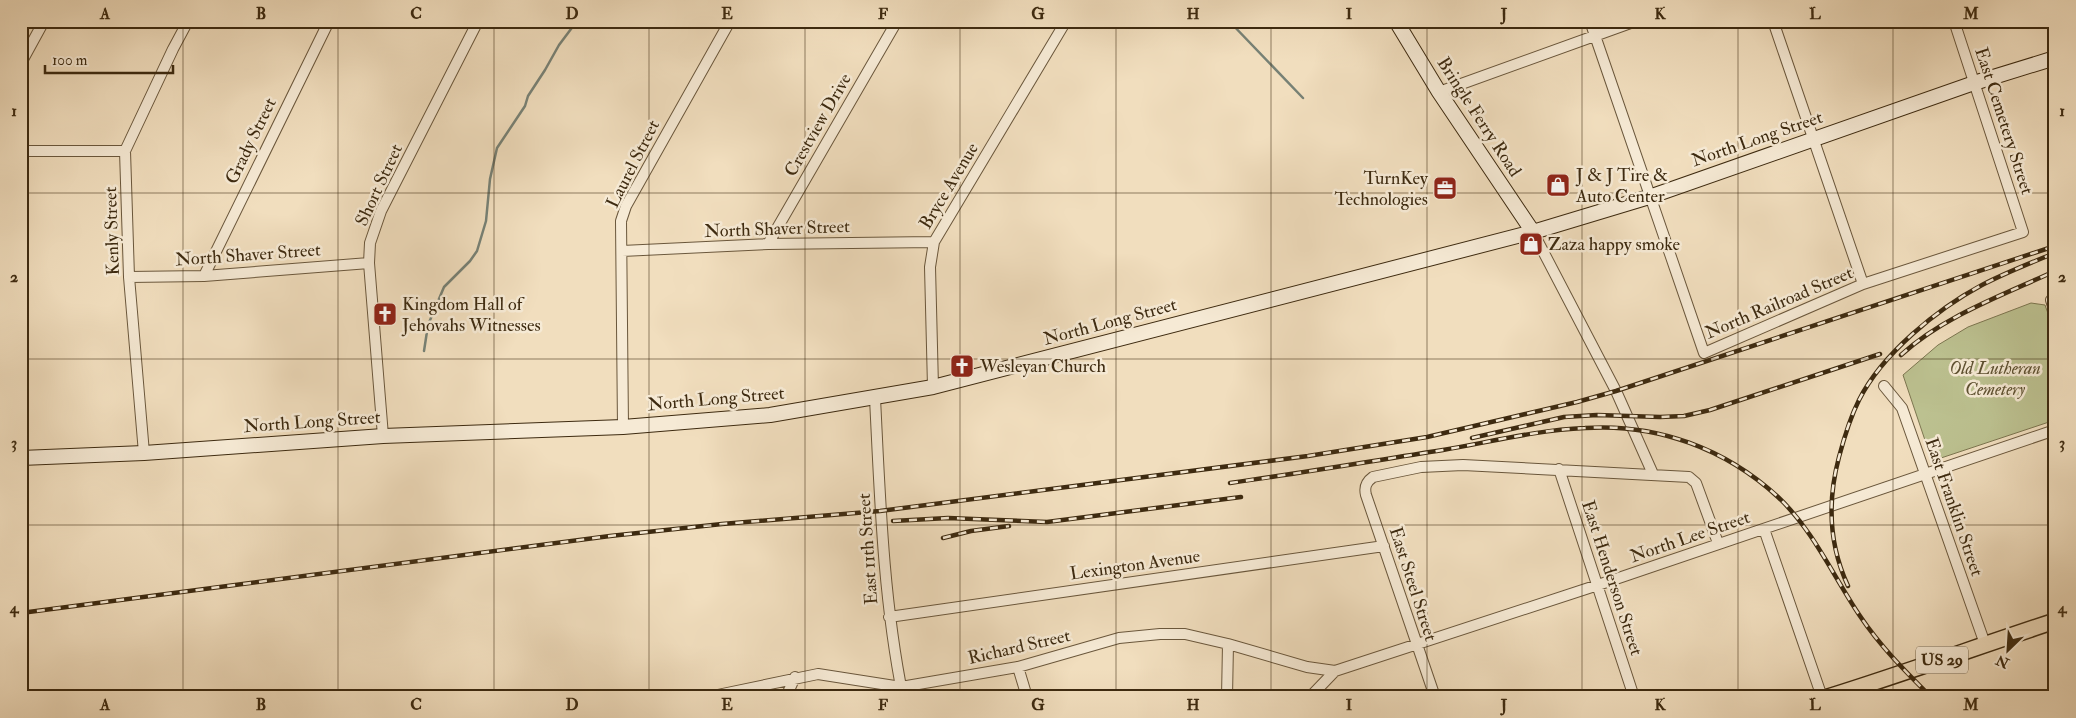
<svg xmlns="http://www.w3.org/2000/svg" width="2076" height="718" font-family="'IM FELL Double Pica',serif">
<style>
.green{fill:#bcc190;stroke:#7c7650}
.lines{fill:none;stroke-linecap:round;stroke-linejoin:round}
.stream{stroke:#778175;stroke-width:2.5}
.street-casing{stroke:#6a573c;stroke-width:12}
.secondary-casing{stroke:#3d2a10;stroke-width:16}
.primary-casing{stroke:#3d2a10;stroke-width:18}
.street{stroke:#f6ead5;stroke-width:10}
.secondary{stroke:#f6ead5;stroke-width:14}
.primary{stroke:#f1debe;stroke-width:15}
.rail-casing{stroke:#3d2a10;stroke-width:4.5}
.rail{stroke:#f6ead5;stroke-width:2.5;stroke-dasharray:8;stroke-linecap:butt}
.grid{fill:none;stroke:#3d2a10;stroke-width:1;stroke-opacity:0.55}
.labels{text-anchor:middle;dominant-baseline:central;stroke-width:5;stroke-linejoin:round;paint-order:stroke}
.shield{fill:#f6ead5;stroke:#74644b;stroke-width:1}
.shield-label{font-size:16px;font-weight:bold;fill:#3d2a10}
.street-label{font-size:18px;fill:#3d2a10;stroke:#f6ead5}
.poi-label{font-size:18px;fill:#3d2a10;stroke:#f6ead5;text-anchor:start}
.park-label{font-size:18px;font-style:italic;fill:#5d5030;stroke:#f6ead5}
.neatline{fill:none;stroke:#3d2a10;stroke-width:2}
.grid-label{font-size:16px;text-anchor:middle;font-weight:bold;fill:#3d2a10}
</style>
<rect width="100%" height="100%" fill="#f1debe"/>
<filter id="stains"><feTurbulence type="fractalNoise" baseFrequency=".004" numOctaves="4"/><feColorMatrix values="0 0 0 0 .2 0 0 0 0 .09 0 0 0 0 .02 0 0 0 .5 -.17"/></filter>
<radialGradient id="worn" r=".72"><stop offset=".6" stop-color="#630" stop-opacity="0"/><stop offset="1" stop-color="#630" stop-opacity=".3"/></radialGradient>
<path class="green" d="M2031,303L2045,305L2055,333V420L1932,461L1903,375L1938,345L1968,327Z"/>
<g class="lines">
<path class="stream" d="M1229,21L1303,98
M424,351L428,325L444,287L470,261L477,251L486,221L490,179L497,148L525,106L528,96L545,70L559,45L577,21"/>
<g class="street-casing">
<path id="street" d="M1590,21L1704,353L1863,284L2023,232L1954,21
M1773,21L1863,284
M21,63L44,21
M1439,92L1636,21
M21,151H125
M1533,232L1616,391L1653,474
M768,244L897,21
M622,251L768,244L934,242
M204,276L329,21
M129,277L204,276L369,263
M2051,300L2055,312
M1884,386L1902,408L1985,644
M933,387L930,267L934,242L1066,21
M875,398C880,498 883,598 903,697
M623,427L621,221L626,206L730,21
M383,436L369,263L370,243L381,211L478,21
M144,453L129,277L125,151L173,49L188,21
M1559,469L1634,697
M1764,529L1822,697
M889,617L1384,546
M1018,667L1027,697
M708,697L818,674L901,687L1018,667L1119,638L1160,634H1185L1228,644L1307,667L1335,671L1598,585L2055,430
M786,697L795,677
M1227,697L1228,644
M1310,697L1335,671
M1435,697L1366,495C1364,487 1366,482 1373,477L1421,467L1463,465L1689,477L1696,483L1718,543"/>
</g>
<g class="secondary-casing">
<path id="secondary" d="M1396,21L1439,92L1533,232
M21,458L144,453L383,436L623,427L770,415L933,387L1533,232L1649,197L1974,83L2055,58"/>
</g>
<g class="primary-casing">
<path id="primary" d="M1828,697C1905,673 1979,646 2055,621"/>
</g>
<use href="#street" class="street"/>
<use href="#secondary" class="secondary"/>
<use href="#primary" class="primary"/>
<g class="rail-casing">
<path id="rail" d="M1901,355C1944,316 2003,295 2055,271
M1472,438L1564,417L1597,415L1660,417L1684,416L1710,410L1880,354
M1230,483C1301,473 1372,461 1443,450C1490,442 1537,430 1585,428C1657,423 1726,449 1778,497C1814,531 1833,576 1860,616C1880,646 1905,671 1931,697
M893,521L948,518L1047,522L1241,497
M943,538L971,531L1009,526
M1848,586C1829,545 1827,502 1839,457C1844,438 1850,418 1859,400C1882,354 1937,309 1982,285C2005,273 2030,263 2055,253
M21,613L610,536L722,524L880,511L1308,456L1427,437L1577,402L1616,391L2055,246"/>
</g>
<use href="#rail" class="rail"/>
</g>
<path class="grid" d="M183,21V697M338,21V697M494,21V697M649,21V697M805,21V697M960,21V697M1116,21V697M1271,21V697M1427,21V697M1582,21V697M1738,21V697M1893,21V697M21,193H2055M21,359H2055M21,525H2055"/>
<defs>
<g id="shop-square" transform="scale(1.25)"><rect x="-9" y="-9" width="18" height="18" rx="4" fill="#8f2418" stroke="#f6ead5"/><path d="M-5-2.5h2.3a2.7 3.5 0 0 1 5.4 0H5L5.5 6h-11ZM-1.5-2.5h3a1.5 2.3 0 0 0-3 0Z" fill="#fff"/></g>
<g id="office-square" transform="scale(1.25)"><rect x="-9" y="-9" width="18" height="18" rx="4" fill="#8f2418" stroke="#f6ead5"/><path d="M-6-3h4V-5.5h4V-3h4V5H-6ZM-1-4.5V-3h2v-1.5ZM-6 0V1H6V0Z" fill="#fff"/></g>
<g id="church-square" transform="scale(1.25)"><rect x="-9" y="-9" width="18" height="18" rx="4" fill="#8f2418" stroke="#f6ead5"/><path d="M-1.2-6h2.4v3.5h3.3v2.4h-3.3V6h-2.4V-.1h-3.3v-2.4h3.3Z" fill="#fff"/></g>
</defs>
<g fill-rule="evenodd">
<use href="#shop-square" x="1558" y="185"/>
<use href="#office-square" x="1445" y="188"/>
<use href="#shop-square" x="1531" y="244"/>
<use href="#church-square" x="385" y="314"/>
<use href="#church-square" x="962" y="366"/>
</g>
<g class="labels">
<rect class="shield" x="1916" y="646.5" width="52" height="27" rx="4"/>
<g class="shield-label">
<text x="1942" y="660">US 29</text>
</g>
<g class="street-label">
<text transform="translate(1479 117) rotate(57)">Bringle Ferry Road</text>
<text transform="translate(2004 121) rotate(72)">East Cemetery Street</text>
<text transform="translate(818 125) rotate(-60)">Crestview Drive</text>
<text transform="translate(1757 139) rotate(-19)">North Long Street</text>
<text transform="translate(251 141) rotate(-64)">Grady Street</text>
<text transform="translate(633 164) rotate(-63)">Laurel Street</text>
<text transform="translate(379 185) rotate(-65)">Short Street</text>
<text transform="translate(949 186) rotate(-59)">Bryce Avenue</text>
<text transform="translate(777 229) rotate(-2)">North Shaver Street</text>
<text transform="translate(112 231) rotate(-92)">Kenly Street</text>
<text transform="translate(248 255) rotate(-4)">North Shaver Street</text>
<text transform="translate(1779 303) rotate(-23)">North Railroad Street</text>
<text transform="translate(1110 322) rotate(-15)">North Long Street</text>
<text transform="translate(716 399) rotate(-5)">North Long Street</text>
<text transform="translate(312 422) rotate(-4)">North Long Street</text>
<text transform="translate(1954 507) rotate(71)">East Franklin Street</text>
<text transform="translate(1690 537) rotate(-19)">North Lee Street</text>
<text transform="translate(868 549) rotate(-94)">East 11th Street</text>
<text transform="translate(1135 565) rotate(-8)">Lexington Avenue</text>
<text transform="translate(1612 578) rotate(72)">East Henderson Street</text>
<text transform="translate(1413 584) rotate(72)">East Steel Street</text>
<text transform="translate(1019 647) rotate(-13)">Richard Street</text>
</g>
<g class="poi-label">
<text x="1576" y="175">J &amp; J Tire &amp;<tspan x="1576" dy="21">Auto Center</tspan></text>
<text x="1428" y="178" text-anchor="end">TurnKey<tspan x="1428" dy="21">Technologies</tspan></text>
<text x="1548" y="244">Zaza happy smoke</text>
<text x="402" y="304">Kingdom Hall of<tspan x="402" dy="21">Jehovahs Witnesses</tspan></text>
<text x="980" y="366">Wesleyan Church</text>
</g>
<g class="park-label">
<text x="1995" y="368">Old Lutheran<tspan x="1995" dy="21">Cemetery</tspan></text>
</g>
</g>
<rect width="2076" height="718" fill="none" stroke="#f1debe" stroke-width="55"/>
<g transform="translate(2008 650) rotate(205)" stroke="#f6ead5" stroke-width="4" paint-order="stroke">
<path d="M0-4L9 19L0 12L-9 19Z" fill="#3d2a10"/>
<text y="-8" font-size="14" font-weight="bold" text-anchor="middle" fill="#3d2a10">N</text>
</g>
<path d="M45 65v8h128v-8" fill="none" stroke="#3d2a10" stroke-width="2.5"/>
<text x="52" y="65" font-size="15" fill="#3d2a10" stroke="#f6ead5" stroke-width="4" paint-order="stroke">100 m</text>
<rect x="28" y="28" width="2020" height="662" class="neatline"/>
<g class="grid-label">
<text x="105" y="19">A</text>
<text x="261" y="19">B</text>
<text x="416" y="19">C</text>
<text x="572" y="19">D</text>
<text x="727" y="19">E</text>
<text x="883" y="19">F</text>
<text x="1038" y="19">G</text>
<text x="1193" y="19">H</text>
<text x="1349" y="19">I</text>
<text x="1504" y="19">J</text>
<text x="1660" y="19">K</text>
<text x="1815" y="19">L</text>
<text x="1971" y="19">M</text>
<text x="14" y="116">1</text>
<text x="2062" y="116">1</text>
<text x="14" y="282">2</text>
<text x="2062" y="282">2</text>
<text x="14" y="448">3</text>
<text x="2062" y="448">3</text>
<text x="14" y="613">4</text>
<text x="2062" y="613">4</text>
<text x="105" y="710">A</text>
<text x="261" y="710">B</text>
<text x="416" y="710">C</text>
<text x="572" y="710">D</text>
<text x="727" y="710">E</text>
<text x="883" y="710">F</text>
<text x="1038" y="710">G</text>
<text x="1193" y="710">H</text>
<text x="1349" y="710">I</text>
<text x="1504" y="710">J</text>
<text x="1660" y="710">K</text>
<text x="1815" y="710">L</text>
<text x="1971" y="710">M</text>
</g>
<rect width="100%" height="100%" filter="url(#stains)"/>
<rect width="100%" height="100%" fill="url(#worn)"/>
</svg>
